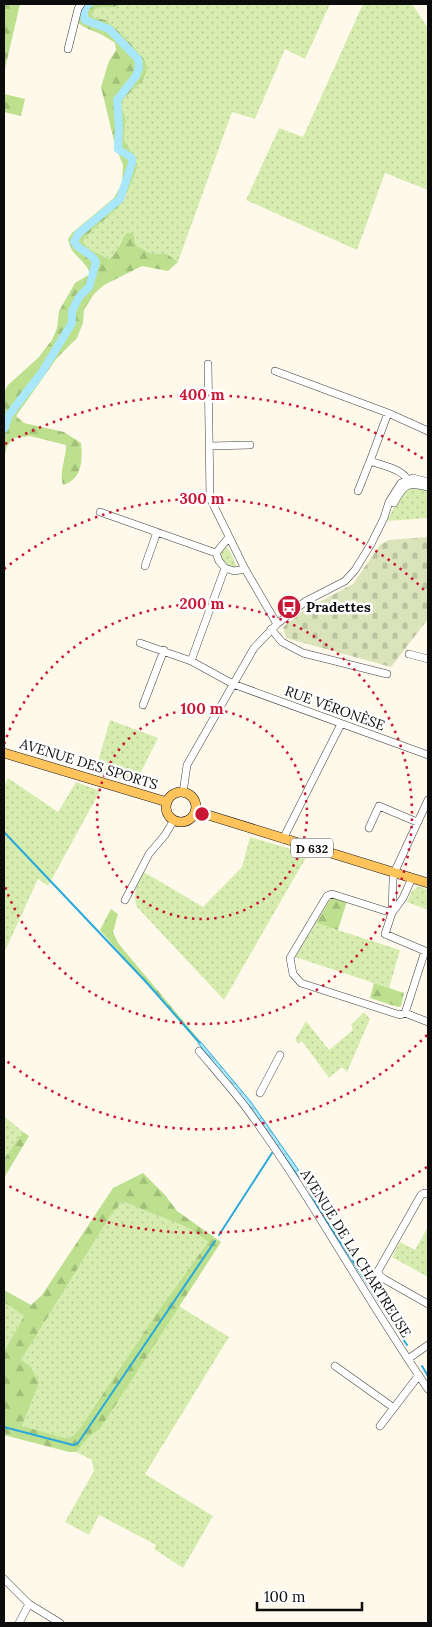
<svg xmlns="http://www.w3.org/2000/svg" width="432" height="1627" font-family="Lora,serif">
<style>
.grass{fill:url(#grass-dots)}
.forest{fill:url(#forest-firs);fill-rule:evenodd}
.cemetery{fill:url(#cemetery-stones)}
.water{fill:url(#water-waves);stroke:#29a9db}
.lines{fill:none;stroke-linecap:round;stroke-linejoin:round}
.stream{stroke:#29a9db;stroke-width:2}
.canal{stroke:#a9e7fc;stroke-width:8}
.minor-casing{stroke:#3f3f3f;stroke-width:8}
.major-casing{stroke:#1d1d1d;stroke-width:10}
.minor{stroke:#fff;stroke-width:7}
.major{stroke:#ffc35b;stroke-width:9}
.ring{fill:none;stroke:#c91634;stroke-width:2.5;stroke-dasharray:2.5 5}
.labels{text-anchor:middle;dominant-baseline:central;stroke-width:5;stroke-linejoin:round;paint-order:stroke}
.shield{fill:#fff;stroke:#555;stroke-width:1}
.shield-label{font-size:12px;font-weight:bold;fill:#0c0c0c}
.poi-label{font-size:14px;font-weight:bold;fill:#0c0c0c;stroke:#fff;text-anchor:start}
.street-label{font-size:14px;fill:#0c0c0c;stroke:#fff}
.centre{fill:#c91634;stroke:#fff;stroke-width:2.5}
.ring-label{font-size:15px;text-anchor:middle;font-weight:bold;fill:#c91634;stroke:#fff;stroke-width:5;stroke-linejoin:round;paint-order:stroke}
</style>
<defs>
<pattern id="grass-dots" width="8" height="8" patternUnits="userSpaceOnUse" patternTransform="scale(1.25)"><rect width="8" height="8" fill="#d7edb0"/><path d="M2 2h.1M6 6h.1" fill="none" stroke="#b7ca96" stroke-width="1.8" stroke-linecap="round"/></pattern>
<pattern id="forest-firs" width="22" height="20" patternUnits="userSpaceOnUse" patternTransform="scale(1.25)"><rect width="22" height="20" fill="#bce08e"/><path d="M5 1l3.5 6h-7zM16 11l3.5 6h-7z" fill="#a0bf79"/></pattern>
<pattern id="cemetery-stones" width="16" height="16" patternUnits="userSpaceOnUse" patternTransform="scale(1.25)"><rect width="16" height="16" fill="#dae3ba"/><path d="M2 7V4a2 2 0 0 1 4 0v3zM10 15v-3a2 2 0 0 1 4 0v3z" fill="#bac29f"/></pattern>
<pattern id="water-waves" width="16" height="10" patternUnits="userSpaceOnUse" patternTransform="scale(1.25)"><rect width="16" height="10" fill="#a9e7fc"/><path d="M0 5q4-4 8 0t8 0" fill="none" stroke="#90c5d7"/></pattern>
</defs>
<rect width="100%" height="100%" fill="#fff9eb"/>
<path class="grass" d="M121,4H330L305,59L285,49L255,119L232,112L178,262L167,255L151,254L136,245L133,233L121,241L115,255L109,259L89,249L83,242C92,225 111,217 122,202C130,191 134,177 138,165L124,139L126,119L121,105L124,98L141,83L145,60L125,37L106,20L93,17L92,13L97,8L114,7Z
M363,4H412L428,28V190L385,173L357,250L246,200L279,128L303,137Z
M409,487L428,489V518L387,521L403,491Z
M224,545L230,551L237,567L232,568L223,564C221,556 219,552 224,545Z
M110,720L158,738L135,784L95,772Z
M8,778L58,812L76,782L100,791L48,886L38,879L4,953V786Z
M250,837L308,854L224,1000L137,907C132,894 137,883 144,872L203,907L242,867Z
M419,886L428,890V910L407,902L412,891Z
M316,923L400,950L389,988L295,957Z
M364,1012L370,1019L347,1072L342,1067L329,1078L302,1041L299,1044L295,1040L306,1021L329,1050L353,1030L351,1025Z
M4,1116L23,1132L4,1159Z
M122,1200L189,1228L208,1242L159,1310L80,1428L72,1437L66,1438L22,1426L39,1383L21,1360L109,1218Z
M428,1227V1277L392,1257L400,1242L415,1250Z
M4,1302L24,1316L4,1351Z
M179,1306L229,1337L145,1474L213,1516L183,1568L154,1549L156,1545L99,1515L89,1535L65,1522L94,1471L92,1460L76,1452L91,1435L100,1429Z"/>
<path class="forest" d="M4,4H20L4,73Z
M76,4H121L114,7L97,8L92,13L93,17L106,20L125,37L145,60L147,71L141,83L124,98L121,105L126,119L124,139L138,165C132,183 126,201 111,214C101,223 90,230 83,242L89,249L109,259C118,253 120,241 127,233H133L136,245L151,254H167L178,262L168,271L142,266L104,285L94,294L84,310L83,323L77,338L57,358L16,416L24,423L64,432L81,443C83,460 82,479 63,485C59,470 66,460 66,445L30,436L14,438L7,446L4,458V392L8,385L38,358L52,340L57,328L59,311L75,283L90,274C85,258 71,257 68,239L72,233L114,198L122,183L123,165L115,145L101,87L109,61L116,50L115,43C110,40 105,36 100,34C87,28 66,23 76,4Z
M4,94L25,99L21,116L4,112Z
M335,897L347,901L338,930L316,923L331,898Z
M111,909L118,914L113,932L118,943L200,1041L198,1043L100,930Z
M374,983L404,993L401,1006L398,1007L370,998Z
M23,1132L29,1136L4,1178V1159Z
M143,1173L165,1195L177,1211L221,1242L100,1429L91,1435L76,1452H69L4,1435V1351L24,1316L4,1302V1290L31,1305L42,1295L113,1188ZM122,1201L189,1228L208,1242L159,1310L80,1428L72,1437L66,1438L22,1426L39,1383L30,1366L21,1360L109,1218Z"/>
<path class="cemetery" d="M428,537V619L391,667L286,638L283,627L301,612L353,584L380,545L389,540Z"/>
<path class="water" d="M200,1041L251,1102L302,1175L299,1177L247,1104L198,1043Z"/>
<g class="lines">
<path class="stream" d="M4,832L147,983L199,1042
M301,1175L320,1211L407,1345
M219,1235L272,1153
M422,1366L428,1376
M4,1427L73,1445L78,1443L215,1241"/>
<path class="canal" d="M4,429L9,415L42,372L72,323V311L79,297L89,287L96,262C93,254 80,251 74,242L78,234L120,199L132,163V158L118,149L119,127L117,100L136,76L139,68L138,59L109,29L85,20C83,13 83,9 89,4"/>
<g class="minor-casing">
<path id="minor" d="M68,49L78,9L81,4
M208,364L210,498L245,569L277,624
M275,371L388,413L428,431
M388,413L370,461C383,466 406,469 409,484
M210,446L250,445
M358,491L370,461
M394,503C404,484 407,482 428,487
M100,512L216,553L219,561L225,568
M216,553L229,537
M145,566L157,532
M271,629L282,642L303,653L387,674
M140,643L191,661L233,684L428,755
M409,654L428,659
M191,661L225,568L234,571L245,569
M143,705L164,650
M183,793L187,765L254,648L277,624L306,601L345,581L355,570L371,544L384,518L389,502L401,483L413,478L428,482
M369,828L379,806L417,822
M283,839L341,724
M125,900L149,854L165,835L174,820
M392,913L332,894L327,896L290,958L293,974L301,983L400,1015L405,1013L425,951L385,934L392,913L393,880L394,873L428,800
M392,913L403,898L412,878
M405,1013L428,1022
M199,1051C215,1070 232,1089 247,1109C313,1199 365,1298 428,1389
M260,1093L280,1055
M428,1194L424,1193L421,1195L378,1271L379,1275L384,1279L428,1304
M408,1359L428,1345
M335,1366L394,1408
M380,1426L419,1375
M4,1579L29,1604L60,1623
M19,1623L29,1604"/>
</g>
<g class="major-casing">
<path id="major" d="M4,753L167,802
M166 807a15 15 0 1 1 30 0a15 15 0 1 1-30 0Z
M195,811L428,883"/>
</g>
<use href="#minor" class="minor"/>
<use href="#major" class="major"/>
</g>
<g class="ring">
<circle cx="202" cy="814" r="105"/>
<path d="M4 744A210 210 0 1 1 4 884"/>
<path d="M427 1035A315 315 0 0 1 4 1059M4 569A315 315 0 0 1 427 593"/>
<path d="M427 1167A419 419 0 0 1 5 1184M5 444A419 419 0 0 1 427 461"/>
</g>
<defs>
<g id="bus-disc" transform="scale(1.25)"><circle r="9.5" fill="#c91634" stroke="#fff"/><path d="M-5-6H5V4H4V6H2V4H-2V6H-4V4H-5ZM-3.5-4V0h7V-4ZM-3.5 1.2v1.5H-2V1.2ZM2 1.2v1.5H3.5V1.2Z" fill="#fff"/></g>
</defs>
<g fill-rule="evenodd">
<use href="#bus-disc" x="289" y="607"/>
</g>
<g class="labels">
<rect class="shield" x="291" y="838.5" width="42" height="19" rx="4"/>
<g class="shield-label">
<text x="312" y="848">D 632</text>
</g>
<g class="poi-label">
<text x="306" y="607">Pradettes</text>
</g>
<g class="street-label">
<text transform="translate(335 708) rotate(20)">RUE VÉRONÈSE</text>
<text transform="translate(89 764) rotate(17)">AVENUE DES SPORTS</text>
<text transform="translate(356 1253) rotate(58)">AVENUE DE LA CHARTREUSE</text>
</g>
</g>
<circle cx="202" cy="814" r="8" class="centre"/>
<g class="ring-label">
<text x="202" y="400">400 m</text>
<text x="202" y="504">300 m</text>
<text x="202" y="609">200 m</text>
<text x="202" y="714">100 m</text>
</g>
<rect width="432" height="1627" fill="none" stroke="#0c0c0c" stroke-width="10"/>
<path d="M257 1602v8h105v-8" fill="none" stroke="#0c0c0c" stroke-width="2.5"/>
<text x="264" y="1602" font-size="15" fill="#0c0c0c" stroke="#ffffff" stroke-width="4" paint-order="stroke">100 m</text>
</svg>
